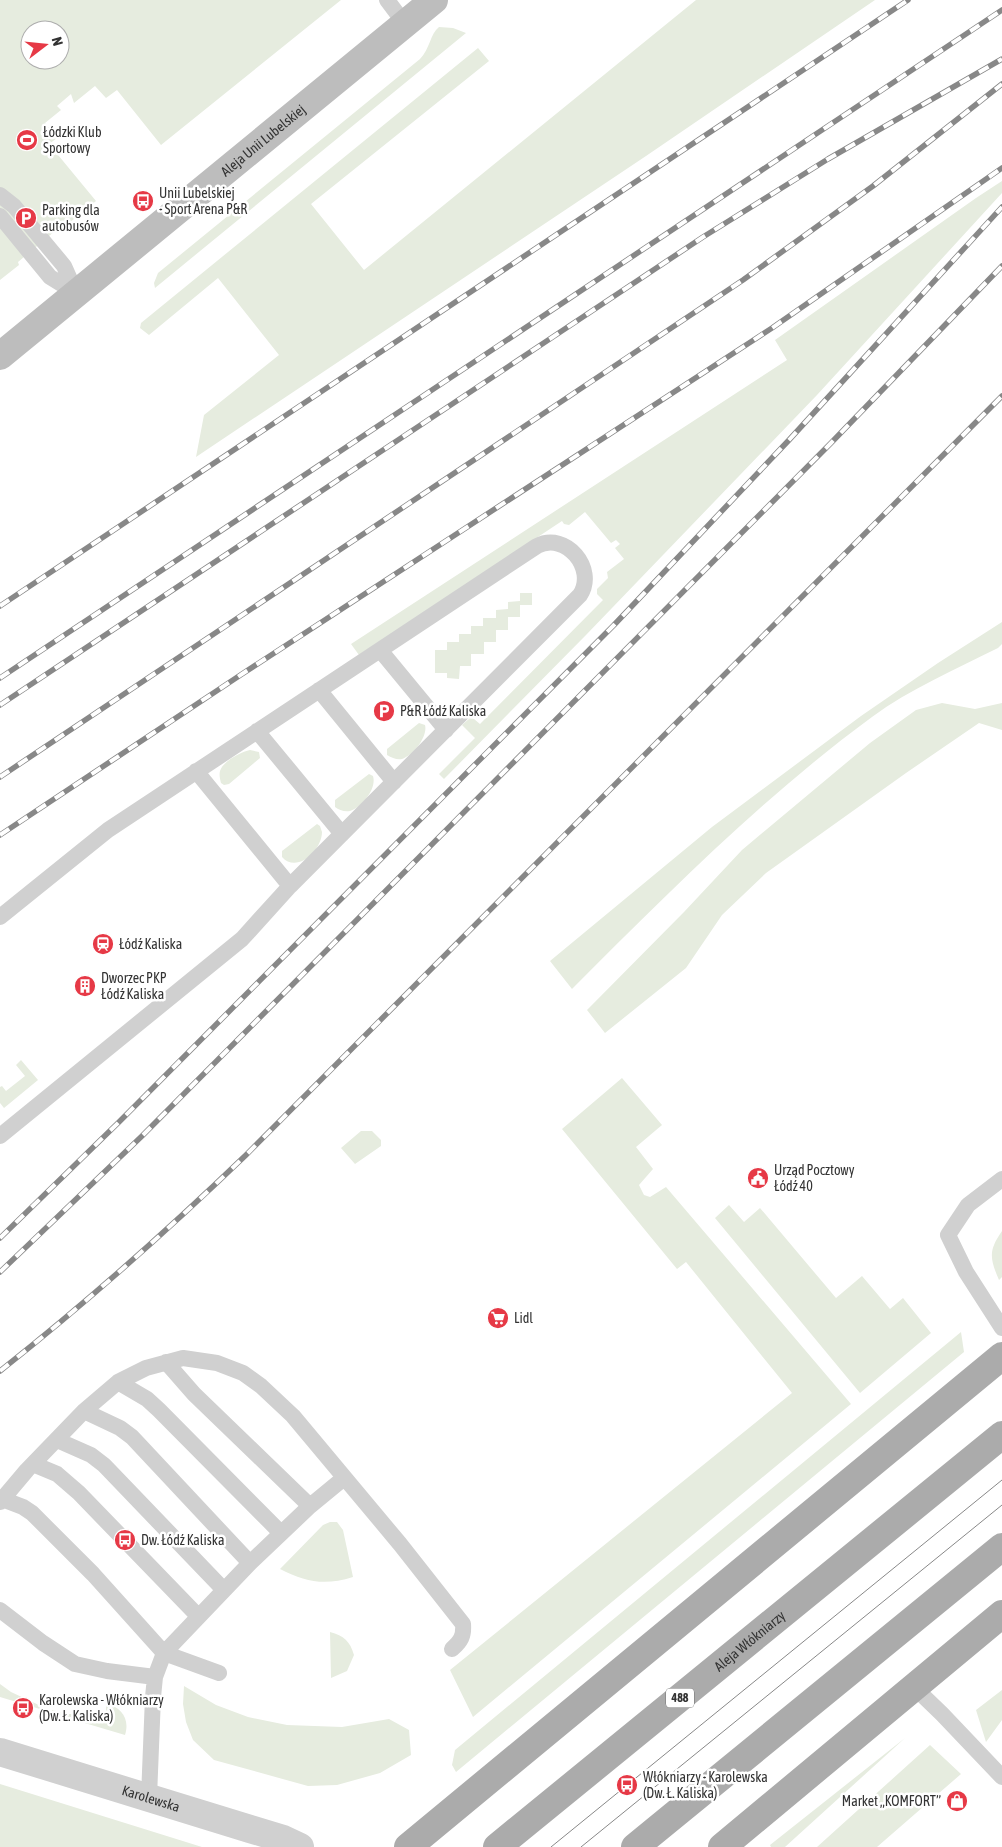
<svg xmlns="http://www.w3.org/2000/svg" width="1002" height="1847" font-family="'Asap Condensed',sans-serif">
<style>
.green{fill:#e6ecdf;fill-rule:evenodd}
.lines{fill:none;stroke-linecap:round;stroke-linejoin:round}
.lane{stroke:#d0d0d0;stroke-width:16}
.street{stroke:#d0d0d0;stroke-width:28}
.secondary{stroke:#bdbdbd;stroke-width:28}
.primary{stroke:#ababab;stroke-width:28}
.tram{stroke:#888;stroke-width:1}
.rail-casing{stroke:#888;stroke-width:5.5}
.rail{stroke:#fff;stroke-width:4;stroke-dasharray:11;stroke-linecap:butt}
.labels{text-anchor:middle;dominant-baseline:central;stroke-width:5;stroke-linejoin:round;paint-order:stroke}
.shield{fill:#fff;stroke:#707070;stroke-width:1}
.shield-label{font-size:12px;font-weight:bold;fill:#333}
.poi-label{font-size:14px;fill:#333;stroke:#fff;text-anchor:start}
.street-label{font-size:14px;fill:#333;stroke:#fff}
</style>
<rect width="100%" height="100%" fill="#fff"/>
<path class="green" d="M0,0H341L161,145L117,90L106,98L95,86L74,103L71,94L57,106L61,110L45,123L57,138L49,144L96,201L58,232L55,231L18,262L19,265L0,280ZM30,30H60V60H30Z
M696,0H875L646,156L196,457L204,415L279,355L218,278L149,335L140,328L141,323L478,48L489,61L311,204L364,270Z
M439,27L453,28L466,33L155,288L154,283L158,273L420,59C430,49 430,34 439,27Z
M1002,181V193L817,395L586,635L444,779L439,774L475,738L462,725L470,718L474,719L480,724L603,600L597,594V589L608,578L607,572L624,559L615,548L620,544L616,540L611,543L585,512L569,525L564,524L562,521L359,655L351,644L787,360L775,340L976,198Z
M520,593H532V605H520V617H508V630H496V642H484V654H471V666H460L459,679L447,678V673H435V650H447V642H459V634H471V626H483V618H496V610L508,609V602L520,601Z
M1002,622V644L998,648C956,669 910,689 872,717C763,797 667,894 572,989L550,961L712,827L861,716L938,663Z
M942,703L975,709L1002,703V730L979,723L906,773L766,873L722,915L686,968L605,1033L587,1010L684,912L742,850L870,743L916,710Z
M419,723L425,725C428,736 414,755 402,759C397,760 392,758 387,755V749Z
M250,750L259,752L260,758L229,784L224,785L221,783C220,779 219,775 220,771C223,761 241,752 250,750Z
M369,774L373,776C377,789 362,807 350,811C344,812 339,810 335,807V800Z
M317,824L320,826L322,832C322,850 297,874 282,857V851Z
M21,1060L38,1080L4,1108L0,1103V1087L2,1086L6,1091L25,1076L16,1065Z
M622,1078L662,1125L636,1147L653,1169L639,1185L644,1195L650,1197L666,1187L851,1404L473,1717L450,1670L792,1393L686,1262L677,1269L562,1129Z
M361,1131H372L381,1140V1146L355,1164L341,1148Z
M729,1205L744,1222L760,1208L836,1298L862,1276L890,1309L903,1298L931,1333L860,1393L715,1218Z
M1002,1231V1277L999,1280C990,1259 988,1251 1002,1231Z
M961,1332L964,1352L456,1772L452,1765L455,1750Z
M330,1522H337L343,1530L353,1577C324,1586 306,1582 280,1569L323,1525Z
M330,1632C344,1636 350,1641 354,1655L347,1671L331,1678Z
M0,1684L11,1692L41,1706L40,1709L0,1697Z
M184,1686L216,1705L248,1717L287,1725L342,1727L389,1719L409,1730L411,1755L380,1773L337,1785L308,1786L214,1760L193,1740L186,1722L183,1704Z
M1002,1690V1720L986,1742L976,1710Z
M106,1703C122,1708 130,1719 125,1735L51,1713L52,1710L69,1714H106Z
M905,1738L785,1847H771L770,1845Z
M930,1745L961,1774L877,1847H817Z
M0,1784L202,1847H0Z"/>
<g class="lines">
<path class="lane" d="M387,0L405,24
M0,195L14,206L64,266L76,293
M0,216L50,277L76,293
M380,650L446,730
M319,690L394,782
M257,731L342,834
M196,771L290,886
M0,917L108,830L537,546C566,531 597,569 580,595L290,886L242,939L0,1136
M1002,1179L968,1205L948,1235L966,1272L1002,1328
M166,1362L194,1394L310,1506
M118,1382L147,1399L159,1410L281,1533
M84,1411L120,1428L132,1437L250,1563
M57,1440L91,1455L104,1465L224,1590
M33,1464L57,1474L79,1493L198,1616
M2,1499L23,1507L32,1513L93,1574L164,1653L219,1673
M0,1502L27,1470L84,1411L118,1382L146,1368L183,1358L217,1363L243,1373L261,1386L293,1416L400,1544L463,1624C464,1636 461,1641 452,1649
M0,1610L43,1643L75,1664L107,1671L155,1677
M914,1687L942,1714L1002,1777
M149,1797L153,1697L155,1677L164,1653L250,1563L310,1506L344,1478"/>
<path class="street" id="s1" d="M0,1752L250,1829L283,1839L300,1847"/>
<path class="secondary" id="s2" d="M0,356L434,0"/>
<g class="primary">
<path d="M408,1847L1002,1356"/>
<path id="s3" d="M497,1847L1002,1435"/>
<path d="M635,1847L1002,1547"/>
<path d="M722,1847L1002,1614"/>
</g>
<path class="tram" d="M551,1847L1002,1480
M581,1847L1002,1505"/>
<g class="rail-casing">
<path id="rail" d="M0,606L908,0
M0,678L1002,10
M0,705L703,237L828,159L1002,59
M0,777L743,280L873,186L1002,84
M0,835L242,674L772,328L1002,168
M0,1238L119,1122L614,625L789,440L1002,207
M0,1272L142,1136L831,443L1002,266
M0,1371C86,1303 167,1231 246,1155L1002,396"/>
</g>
<use href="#rail" class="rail"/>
</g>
<defs>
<g id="stadium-disc" transform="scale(1.125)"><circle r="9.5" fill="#e63946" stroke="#fff"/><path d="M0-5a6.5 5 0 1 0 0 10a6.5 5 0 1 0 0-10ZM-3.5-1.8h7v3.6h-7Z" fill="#fff"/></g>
<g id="bus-disc" transform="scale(1.125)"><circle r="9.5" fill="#e63946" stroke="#fff"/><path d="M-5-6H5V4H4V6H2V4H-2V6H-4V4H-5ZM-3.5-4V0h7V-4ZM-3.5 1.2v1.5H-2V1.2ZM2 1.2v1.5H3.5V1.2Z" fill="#fff"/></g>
<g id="parking-disc" transform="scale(1.125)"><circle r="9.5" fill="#e63946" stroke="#fff"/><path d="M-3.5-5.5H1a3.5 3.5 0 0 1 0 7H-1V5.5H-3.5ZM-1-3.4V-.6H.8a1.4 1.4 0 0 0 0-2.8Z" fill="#fff"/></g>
<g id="station-disc" transform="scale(1.125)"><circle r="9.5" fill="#e63946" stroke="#fff"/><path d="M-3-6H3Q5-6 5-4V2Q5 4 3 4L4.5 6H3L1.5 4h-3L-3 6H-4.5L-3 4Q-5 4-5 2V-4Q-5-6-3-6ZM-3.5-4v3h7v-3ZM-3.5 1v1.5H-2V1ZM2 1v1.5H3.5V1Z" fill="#fff"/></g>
<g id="building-disc" transform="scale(1.125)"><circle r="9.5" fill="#e63946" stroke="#fff"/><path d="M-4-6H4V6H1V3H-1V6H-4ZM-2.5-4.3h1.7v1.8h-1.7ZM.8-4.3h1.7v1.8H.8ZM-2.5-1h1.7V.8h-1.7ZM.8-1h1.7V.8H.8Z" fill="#fff"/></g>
<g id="civic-disc" transform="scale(1.125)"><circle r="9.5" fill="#e63946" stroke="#fff"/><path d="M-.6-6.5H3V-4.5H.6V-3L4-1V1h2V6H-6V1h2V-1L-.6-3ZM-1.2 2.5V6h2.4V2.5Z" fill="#fff"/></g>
<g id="supermarket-disc" transform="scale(1.125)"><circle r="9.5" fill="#e63946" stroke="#fff"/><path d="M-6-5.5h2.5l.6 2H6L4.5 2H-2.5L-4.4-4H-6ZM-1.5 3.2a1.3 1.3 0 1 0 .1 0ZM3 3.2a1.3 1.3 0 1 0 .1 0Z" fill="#fff"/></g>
<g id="shop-disc" transform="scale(1.125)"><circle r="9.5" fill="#e63946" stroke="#fff"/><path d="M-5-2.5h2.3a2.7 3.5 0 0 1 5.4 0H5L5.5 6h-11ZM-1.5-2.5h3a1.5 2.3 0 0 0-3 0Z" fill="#fff"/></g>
</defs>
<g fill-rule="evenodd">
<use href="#stadium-disc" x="27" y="140"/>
<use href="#bus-disc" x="143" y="201"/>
<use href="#parking-disc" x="26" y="218"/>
<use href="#parking-disc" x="384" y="711"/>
<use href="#station-disc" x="103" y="944"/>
<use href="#building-disc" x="85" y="986"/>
<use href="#civic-disc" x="758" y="1178"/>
<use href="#supermarket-disc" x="498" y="1318"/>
<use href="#bus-disc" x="125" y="1540"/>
<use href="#bus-disc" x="23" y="1708"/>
<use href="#bus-disc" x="627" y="1785"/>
<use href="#shop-disc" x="957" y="1801"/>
</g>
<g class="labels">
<rect class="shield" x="666" y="1688.5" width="28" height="19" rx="4"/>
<g class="shield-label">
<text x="680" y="1698">488</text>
</g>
<g class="poi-label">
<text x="43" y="132">Łódzki Klub<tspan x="43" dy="16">Sportowy</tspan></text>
<text x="159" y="193">Unii Lubelskiej<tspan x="159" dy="16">- Sport Arena P&amp;R</tspan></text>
<text x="42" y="210">Parking dla<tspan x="42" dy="16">autobusów</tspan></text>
<text x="400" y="711">P&amp;R Łódź Kaliska</text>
<text x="119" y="944">Łódź Kaliska</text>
<text x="101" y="978">Dworzec PKP<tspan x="101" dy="16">Łódź Kaliska</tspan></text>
<text x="774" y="1170">Urząd Pocztowy<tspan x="774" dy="16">Łódź 40</tspan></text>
<text x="514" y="1318">Lidl</text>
<text x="141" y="1540">Dw. Łódź Kaliska</text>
<text x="39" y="1700">Karolewska - Włókniarzy<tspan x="39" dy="16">(Dw. Ł. Kaliska)</tspan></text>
<text x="643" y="1777">Włókniarzy - Karolewska<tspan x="643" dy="16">(Dw. Ł. Kaliska)</tspan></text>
<text x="941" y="1801" text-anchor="end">Market „KOMFORT”</text>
</g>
<g class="street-label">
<text stroke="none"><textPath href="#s2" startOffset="340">Aleja Unii Lubelskiej</textPath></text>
<text stroke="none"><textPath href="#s3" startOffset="326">Aleja Włókniarzy</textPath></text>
<text stroke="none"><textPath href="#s1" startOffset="158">Karolewska</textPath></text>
</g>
</g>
<g transform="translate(45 45) rotate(74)"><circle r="24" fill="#ffffff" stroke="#adadad"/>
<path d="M0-4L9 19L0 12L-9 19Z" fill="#e63946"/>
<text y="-8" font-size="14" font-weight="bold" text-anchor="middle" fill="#333333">N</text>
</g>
</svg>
